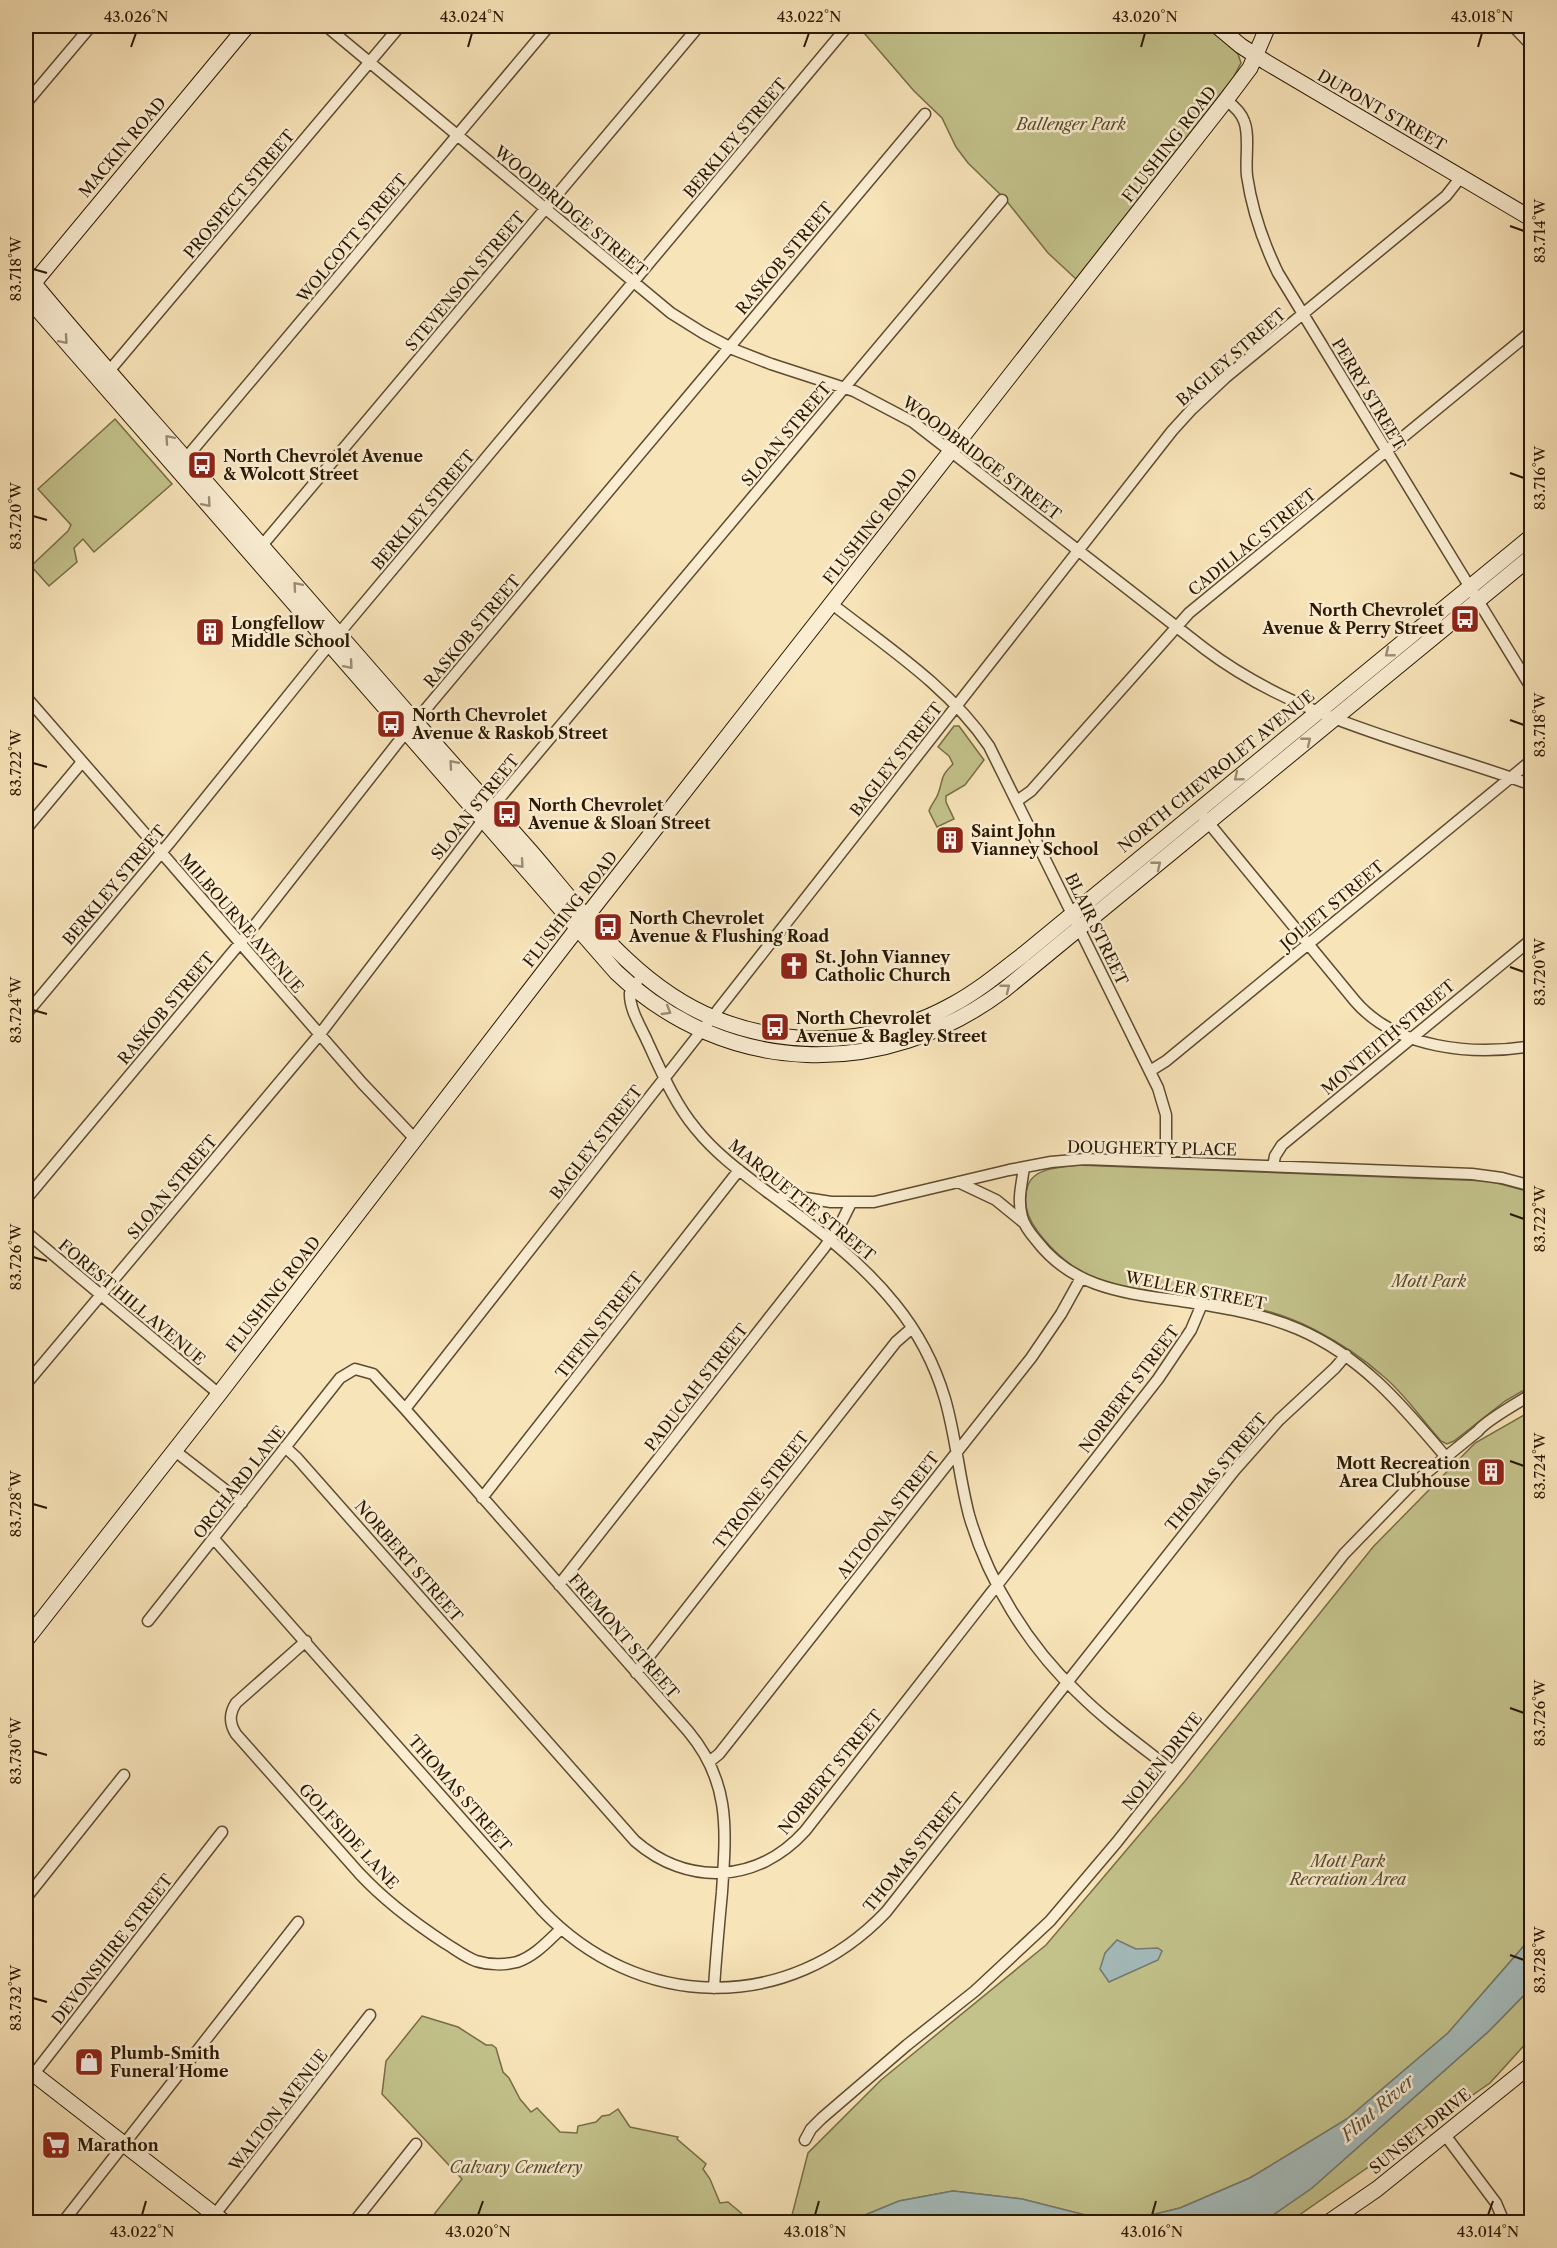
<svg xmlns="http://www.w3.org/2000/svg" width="1557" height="2248" font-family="'Libre Caslon Text',serif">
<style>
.green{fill:#c3c28b;stroke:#766d46;stroke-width:1.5}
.water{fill:#a4bbbb;stroke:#737a71;stroke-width:1.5}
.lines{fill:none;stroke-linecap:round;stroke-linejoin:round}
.street-casing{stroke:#5e4b2f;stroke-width:13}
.secondary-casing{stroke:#2a1801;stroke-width:17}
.street{stroke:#faedd2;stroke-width:10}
.secondary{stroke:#faedd2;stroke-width:15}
.oneway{stroke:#9c8d74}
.ticks{fill:none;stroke:#2a1801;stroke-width:2}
.labels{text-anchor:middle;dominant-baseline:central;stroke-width:5;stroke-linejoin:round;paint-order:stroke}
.street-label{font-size:16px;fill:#2a1801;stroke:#faedd2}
.park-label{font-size:16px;font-style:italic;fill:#584b2a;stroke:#faedd2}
.poi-label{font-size:16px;font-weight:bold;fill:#2a1801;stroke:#faedd2;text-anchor:start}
.water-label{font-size:18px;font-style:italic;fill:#555142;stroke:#faedd2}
.neatline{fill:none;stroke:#2a1801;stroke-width:2}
.ticks-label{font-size:15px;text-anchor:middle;fill:#2a1801}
</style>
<rect width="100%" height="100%" fill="#f8e4b9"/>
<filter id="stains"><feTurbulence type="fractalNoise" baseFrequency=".00333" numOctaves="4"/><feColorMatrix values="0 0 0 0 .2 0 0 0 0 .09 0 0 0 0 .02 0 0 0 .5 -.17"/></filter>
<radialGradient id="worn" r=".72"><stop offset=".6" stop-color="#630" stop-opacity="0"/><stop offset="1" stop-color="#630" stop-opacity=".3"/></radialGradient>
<path class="green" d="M858,26H1206L1238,54L1241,63L1233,78L1076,279L1048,253L1005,199L968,163L956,147L942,118L914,91Z
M115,419L172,484L94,552L83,539L74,548L77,562L49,586L31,566L68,531L71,525L38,489Z
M954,726H959L984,760L965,785L946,796V802L954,819L937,827L929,811C931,804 936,800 938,794C944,778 939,778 953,764L949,756L938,747Z
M1076,1165L1489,1181L1531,1192V1386L1505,1401L1454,1441L1447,1444L1441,1441C1422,1420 1405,1394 1383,1376C1363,1358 1340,1343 1315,1330C1294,1319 1270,1311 1247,1306C1198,1295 1130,1295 1086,1274C1066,1264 1051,1249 1038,1232C1028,1219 1022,1202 1028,1185C1034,1168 1061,1167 1076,1165Z
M1531,1411V1933L1523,1947L1448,2033L1347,2119L1250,2178L1180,2208L1143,2217H1093L1022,2199L953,2191L899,2201L848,2222H797L792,2215L808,2153L881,2080L1046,1945L1185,1781L1373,1547L1475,1443Z
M1531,1988V2038L1490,2083L1289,2222H1263L1312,2188L1489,2031Z
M422,2016L458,2027L486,2045H492L496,2048L503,2072L509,2078L520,2099L531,2112L537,2108L560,2132L577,2133L578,2126L596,2122L602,2116L609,2115L618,2109L630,2127L678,2137L677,2139L706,2164L703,2169L710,2179L720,2203L728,2202L741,2213L747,2222H428L462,2179L382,2094L386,2061Z"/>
<path class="water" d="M1531,1933V1988L1489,2031L1312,2188L1263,2222H848L899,2201L953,2191L1022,2199L1093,2217H1143L1180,2208L1250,2178L1347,2119L1448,2033L1523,1947Z
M1117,1940L1136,1949L1158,1948L1162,1951L1158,1960L1109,1982L1100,1969L1105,1953Z"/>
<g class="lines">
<g class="street-casing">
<path id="street" d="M326,26L671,313L703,333L735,350L771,364L854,391L913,422L1205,649C1300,721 1422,745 1532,785
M1513,26L1532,46
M1226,100C1234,106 1241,112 1244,121C1250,135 1245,160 1247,176C1252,210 1263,242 1278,273L1532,689
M26,103L91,26
M104,377L400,26
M181,464L549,26
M259,549L699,26
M832,604C887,647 949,687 989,746L1158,1088L1166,1115V1162
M26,697L362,1083L415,1139
M1017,801L1031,791L1189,613L1532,331
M1198,810L1355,1001C1396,1049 1473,1056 1532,1046
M26,829L82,762
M637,982L630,993C629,1009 642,1029 648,1043C662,1073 675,1104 696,1129C716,1154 741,1172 766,1191C812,1225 859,1259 895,1304C917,1331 935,1365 945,1399C956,1437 959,1477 969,1515C988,1581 1028,1646 1078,1693C1107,1722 1141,1746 1173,1771
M26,1014L171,841L320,656L846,28
M1150,1071L1166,1061L1532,760
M1273,1166L1275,1156L1282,1145L1532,939
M1024,1167C1022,1184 1017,1199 1022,1217C1024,1225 1030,1233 1036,1240C1075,1291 1129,1293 1188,1302C1225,1308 1263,1314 1298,1329C1361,1356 1402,1405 1445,1456
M958,1182L996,1200L1023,1222
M26,1199L251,930L399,741L925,114
M778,1199L787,1195L831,1202H874L1009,1170L1051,1162L1085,1159L1472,1174L1502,1178L1532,1186
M26,1232L219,1394
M26,1384L320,1034L499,799L1002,200
M405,1409L1172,431L1192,409L1225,378L1446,196L1461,177
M285,1447L297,1458L635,1841C688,1887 758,1883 805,1831L1158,1379L1191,1330L1202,1304
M175,1451L242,1503
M482,1498L739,1170
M214,1539L541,1909C638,2012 788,2015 886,1912L1234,1471L1279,1420L1335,1368L1346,1355
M559,1585L824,1248L840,1225L851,1203
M148,1621L340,1378L355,1369L373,1374L405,1409L688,1731C731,1782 726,1830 722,1892C719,1924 716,1956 714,1988
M306,1641L236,1703C229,1714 229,1723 236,1734L359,1873C384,1900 413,1922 445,1943C455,1949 465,1957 476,1961C489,1965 505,1965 517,1962C535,1956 548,1941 561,1929
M636,1673L896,1342L912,1328
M709,1762L719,1754L1031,1358L1061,1314L1081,1278
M26,1898L124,1775
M26,2084L222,1832
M1445,2135L1496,2203L1504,2222
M805,2140L811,2129L822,2118L907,2045L975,1991L1050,1921L1117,1842L1344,1554L1409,1487L1478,1431C1485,1421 1519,1402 1532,1394
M63,2222L298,1922
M209,2222L370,2015
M354,2222L416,2144"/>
</g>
<g class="secondary-casing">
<path id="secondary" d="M1217,26L1241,46L1266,62L1532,219
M26,274C75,334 126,391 177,449C258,541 338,633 418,725C456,768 494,810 531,852C585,915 636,987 716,1019C792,1049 880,1045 952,1005C978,991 1001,972 1024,954L1532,536
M27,291L247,26
M26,296L616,972C727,1078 884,1080 1004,990L1532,556
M26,1640L219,1394L593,908L1226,100L1250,68L1268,26
M26,2068L224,2222
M1329,2222L1377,2189L1532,2064"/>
</g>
<use href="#street" class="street"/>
<use href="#secondary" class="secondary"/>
</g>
<defs><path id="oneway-chevron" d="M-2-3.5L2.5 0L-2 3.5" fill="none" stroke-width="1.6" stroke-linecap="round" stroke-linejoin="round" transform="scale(1.5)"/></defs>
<g class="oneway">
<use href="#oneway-chevron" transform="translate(64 340) rotate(49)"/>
<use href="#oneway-chevron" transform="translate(169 439) rotate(-131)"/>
<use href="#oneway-chevron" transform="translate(207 503) rotate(49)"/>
<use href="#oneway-chevron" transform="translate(297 586) rotate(-131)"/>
<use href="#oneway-chevron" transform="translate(1389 653) rotate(141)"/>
<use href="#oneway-chevron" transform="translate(349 665) rotate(49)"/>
<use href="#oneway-chevron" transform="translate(1307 741) rotate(-39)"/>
<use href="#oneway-chevron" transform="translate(453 764) rotate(-131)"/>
<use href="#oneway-chevron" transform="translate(1238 777) rotate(141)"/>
<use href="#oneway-chevron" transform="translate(520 864) rotate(49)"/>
<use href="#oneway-chevron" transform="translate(1157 865) rotate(-39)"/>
<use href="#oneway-chevron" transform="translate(1006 988) rotate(-38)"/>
<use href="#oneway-chevron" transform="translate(667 1011) rotate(31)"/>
</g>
<path class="ticks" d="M131,47L136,33M468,47L472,33M804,47L809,33M1141,47L1145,33M1478,47L1482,33M1510,226L1524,231M33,269L47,273M1510,473L1524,478M33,516L47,520M1510,720L1524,725M33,763L47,767M1510,967L1524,972M33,1010L47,1014M1510,1214L1524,1219M33,1257L47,1261M1510,1461L1524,1466M33,1504L47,1508M1510,1708L1524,1713M33,1751L47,1755M1510,1955L1524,1960M33,1998L47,2002M142,2215L146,2201M478,2215L483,2201M815,2215L819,2201M1152,2215L1156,2201M1488,2215L1493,2201"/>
<defs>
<g id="bus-square" transform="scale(1.5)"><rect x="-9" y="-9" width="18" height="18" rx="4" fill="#8f2418" stroke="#faedd2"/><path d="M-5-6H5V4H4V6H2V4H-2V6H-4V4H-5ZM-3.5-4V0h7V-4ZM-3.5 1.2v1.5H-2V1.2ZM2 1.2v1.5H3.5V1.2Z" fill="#fff"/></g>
<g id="building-square" transform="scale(1.5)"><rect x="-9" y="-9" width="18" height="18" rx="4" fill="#8f2418" stroke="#faedd2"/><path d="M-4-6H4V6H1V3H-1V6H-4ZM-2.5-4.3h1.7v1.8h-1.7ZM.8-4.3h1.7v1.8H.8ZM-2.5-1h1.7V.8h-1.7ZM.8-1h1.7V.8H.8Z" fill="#fff"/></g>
<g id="church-square" transform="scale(1.5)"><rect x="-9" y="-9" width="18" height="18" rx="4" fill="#8f2418" stroke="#faedd2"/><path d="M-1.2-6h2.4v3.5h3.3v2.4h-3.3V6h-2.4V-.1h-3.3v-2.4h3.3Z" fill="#fff"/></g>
<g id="shop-square" transform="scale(1.5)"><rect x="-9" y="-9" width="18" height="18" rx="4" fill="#8f2418" stroke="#faedd2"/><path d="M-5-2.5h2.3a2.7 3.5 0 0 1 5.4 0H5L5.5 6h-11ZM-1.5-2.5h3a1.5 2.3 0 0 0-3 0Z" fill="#fff"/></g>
<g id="supermarket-square" transform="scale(1.5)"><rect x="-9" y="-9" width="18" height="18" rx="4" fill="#8f2418" stroke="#faedd2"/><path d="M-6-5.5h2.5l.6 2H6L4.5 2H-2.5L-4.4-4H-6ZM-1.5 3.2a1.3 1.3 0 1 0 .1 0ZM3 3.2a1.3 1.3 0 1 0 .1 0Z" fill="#fff"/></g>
</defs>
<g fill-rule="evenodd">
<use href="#bus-square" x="202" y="465"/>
<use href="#bus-square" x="1465" y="619"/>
<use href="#building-square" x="210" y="632"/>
<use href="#bus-square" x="391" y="724"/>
<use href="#bus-square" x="507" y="814"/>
<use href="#building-square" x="950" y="840"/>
<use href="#bus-square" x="608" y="927"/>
<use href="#church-square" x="794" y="966"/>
<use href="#bus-square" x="775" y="1027"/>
<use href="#building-square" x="1491" y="1472"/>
<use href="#shop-square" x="89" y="2062"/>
<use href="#supermarket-square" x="56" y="2145"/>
</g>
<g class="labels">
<g class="street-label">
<text transform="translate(1382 110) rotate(30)">DUPONT STREET</text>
<text transform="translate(735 138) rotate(-50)">BERKLEY STREET</text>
<text transform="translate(1169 144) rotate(-52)">FLUSHING ROAD</text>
<text transform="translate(122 147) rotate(-50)">MACKIN ROAD</text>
<text transform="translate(239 194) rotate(-50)">PROSPECT STREET</text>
<text transform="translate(571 211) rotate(40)">WOODBRIDGE STREET</text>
<text transform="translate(352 238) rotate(-50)">WOLCOTT STREET</text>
<text transform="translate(784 258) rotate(-50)">RASKOB STREET</text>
<text transform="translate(465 281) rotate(-50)">STEVENSON STREET</text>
<text transform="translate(1231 357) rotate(-41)">BAGLEY STREET</text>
<text transform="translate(1369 394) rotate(59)">PERRY STREET</text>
<text transform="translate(786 434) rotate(-50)">SLOAN STREET</text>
<text transform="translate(982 458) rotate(37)">WOODBRIDGE STREET</text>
<text transform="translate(423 510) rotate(-50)">BERKLEY STREET</text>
<text transform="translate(870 526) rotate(-52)">FLUSHING ROAD</text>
<text transform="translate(1252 542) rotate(-39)">CADILLAC STREET</text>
<text transform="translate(472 631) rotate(-50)">RASKOB STREET</text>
<text transform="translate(896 759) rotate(-52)">BAGLEY STREET</text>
<text transform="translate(1216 771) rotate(-39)">NORTH CHEVROLET AVENUE</text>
<text transform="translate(475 807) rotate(-51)">SLOAN STREET</text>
<text transform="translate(114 885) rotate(-50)">BERKLEY STREET</text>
<text transform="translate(1332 905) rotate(-40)">JOLIET STREET</text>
<text transform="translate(570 909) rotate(-52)">FLUSHING ROAD</text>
<text transform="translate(242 923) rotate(49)">MILBOURNE AVENUE</text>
<text transform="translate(1097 929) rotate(64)">BLAIR STREET</text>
<text transform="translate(166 1008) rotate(-50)">RASKOB STREET</text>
<text transform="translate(1388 1037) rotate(-40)">MONTEITH STREET</text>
<text transform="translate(596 1142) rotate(-52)">BAGLEY STREET</text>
<text transform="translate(1152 1148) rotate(1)">DOUGHERTY PLACE</text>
<text transform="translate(172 1187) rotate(-50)">SLOAN STREET</text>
<text transform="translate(802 1200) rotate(39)">MARQUETTE STREET</text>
<text transform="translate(1196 1290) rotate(11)">WELLER STREET</text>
<text transform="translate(273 1294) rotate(-52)">FLUSHING ROAD</text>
<text transform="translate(132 1302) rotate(40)">FOREST HILL AVENUE</text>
<text transform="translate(599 1325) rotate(-52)">TIFFIN STREET</text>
<text transform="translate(696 1387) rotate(-52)">PADUCAH STREET</text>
<text transform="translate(1129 1389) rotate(-53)">NORBERT STREET</text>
<text transform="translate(1216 1472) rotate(-50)">THOMAS STREET</text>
<text transform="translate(239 1482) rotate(-52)">ORCHARD LANE</text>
<text transform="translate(761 1490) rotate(-52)">TYRONE STREET</text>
<text transform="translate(888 1515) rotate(-52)">ALTOONA STREET</text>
<text transform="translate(409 1561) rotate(49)">NORBERT STREET</text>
<text transform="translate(624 1636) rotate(49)">FREMONT STREET</text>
<text transform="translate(1162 1761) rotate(-52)">NOLEN DRIVE</text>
<text transform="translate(830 1772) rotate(-51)">NORBERT STREET</text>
<text transform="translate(460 1793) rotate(49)">THOMAS STREET</text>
<text transform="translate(349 1836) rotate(47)">GOLFSIDE LANE</text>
<text transform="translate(913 1852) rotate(-51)">THOMAS STREET</text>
<text transform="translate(112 1949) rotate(-52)">DEVONSHIRE STREET</text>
<text transform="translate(278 2110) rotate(-52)">WALTON AVENUE</text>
<text transform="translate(1420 2131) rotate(-39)">SUNSET DRIVE</text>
</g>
<g class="park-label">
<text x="1071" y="124">Ballenger Park</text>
<text x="1429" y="1281">Mott Park</text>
<text x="1348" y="1861">Mott Park<tspan x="1348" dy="18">Recreation Area</tspan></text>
<text x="516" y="2167">Calvary Cemetery</text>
</g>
<g class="poi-label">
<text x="223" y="456">North Chevrolet Avenue<tspan x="223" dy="18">&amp; Wolcott Street</tspan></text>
<text x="1444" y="610" text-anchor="end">North Chevrolet<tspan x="1444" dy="18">Avenue &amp; Perry Street</tspan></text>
<text x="231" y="623">Longfellow<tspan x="231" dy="18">Middle School</tspan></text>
<text x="412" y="715">North Chevrolet<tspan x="412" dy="18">Avenue &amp; Raskob Street</tspan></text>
<text x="528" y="805">North Chevrolet<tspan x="528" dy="18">Avenue &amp; Sloan Street</tspan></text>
<text x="971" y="831">Saint John<tspan x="971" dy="18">Vianney School</tspan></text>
<text x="629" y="918">North Chevrolet<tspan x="629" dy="18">Avenue &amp; Flushing Road</tspan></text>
<text x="815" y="957">St. John Vianney<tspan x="815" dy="18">Catholic Church</tspan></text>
<text x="796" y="1018">North Chevrolet<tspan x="796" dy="18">Avenue &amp; Bagley Street</tspan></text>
<text x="1470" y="1463" text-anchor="end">Mott Recreation<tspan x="1470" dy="18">Area Clubhouse</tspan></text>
<text x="110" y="2053">Plumb-Smith<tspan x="110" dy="18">Funeral Home</tspan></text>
<text x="77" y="2145">Marathon</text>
</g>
<g class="water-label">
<text transform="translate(1378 2108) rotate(-41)">Flint River</text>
</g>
</g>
<rect width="1557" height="2248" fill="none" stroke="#f8e4b9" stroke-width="66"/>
<rect x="33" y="33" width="1491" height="2182" class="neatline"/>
<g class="ticks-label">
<text x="136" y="22">43.026°N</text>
<text x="472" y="22">43.024°N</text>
<text x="809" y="22">43.022°N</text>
<text x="1145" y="22">43.020°N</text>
<text x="1482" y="22">43.018°N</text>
<text transform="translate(1540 231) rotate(-90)" y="5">83.714°W</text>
<text transform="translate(16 269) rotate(-90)" y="5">83.718°W</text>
<text transform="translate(1540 478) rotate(-90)" y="5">83.716°W</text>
<text transform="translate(16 516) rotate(-90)" y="5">83.720°W</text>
<text transform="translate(1540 725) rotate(-90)" y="5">83.718°W</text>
<text transform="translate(16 763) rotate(-90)" y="5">83.722°W</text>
<text transform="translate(1540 972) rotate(-90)" y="5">83.720°W</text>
<text transform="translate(16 1010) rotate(-90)" y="5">83.724°W</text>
<text transform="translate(1540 1219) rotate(-90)" y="5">83.722°W</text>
<text transform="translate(16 1257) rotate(-90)" y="5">83.726°W</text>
<text transform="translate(1540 1466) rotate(-90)" y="5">83.724°W</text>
<text transform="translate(16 1504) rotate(-90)" y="5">83.728°W</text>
<text transform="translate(1540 1713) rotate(-90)" y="5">83.726°W</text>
<text transform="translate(16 1751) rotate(-90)" y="5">83.730°W</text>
<text transform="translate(1540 1960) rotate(-90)" y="5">83.728°W</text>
<text transform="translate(16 1998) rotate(-90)" y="5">83.732°W</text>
<text x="142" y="2237">43.022°N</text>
<text x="478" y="2237">43.020°N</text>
<text x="815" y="2237">43.018°N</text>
<text x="1152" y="2237">43.016°N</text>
<text x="1488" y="2237">43.014°N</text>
</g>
<rect width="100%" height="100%" filter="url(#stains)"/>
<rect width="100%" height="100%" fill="url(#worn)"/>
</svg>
